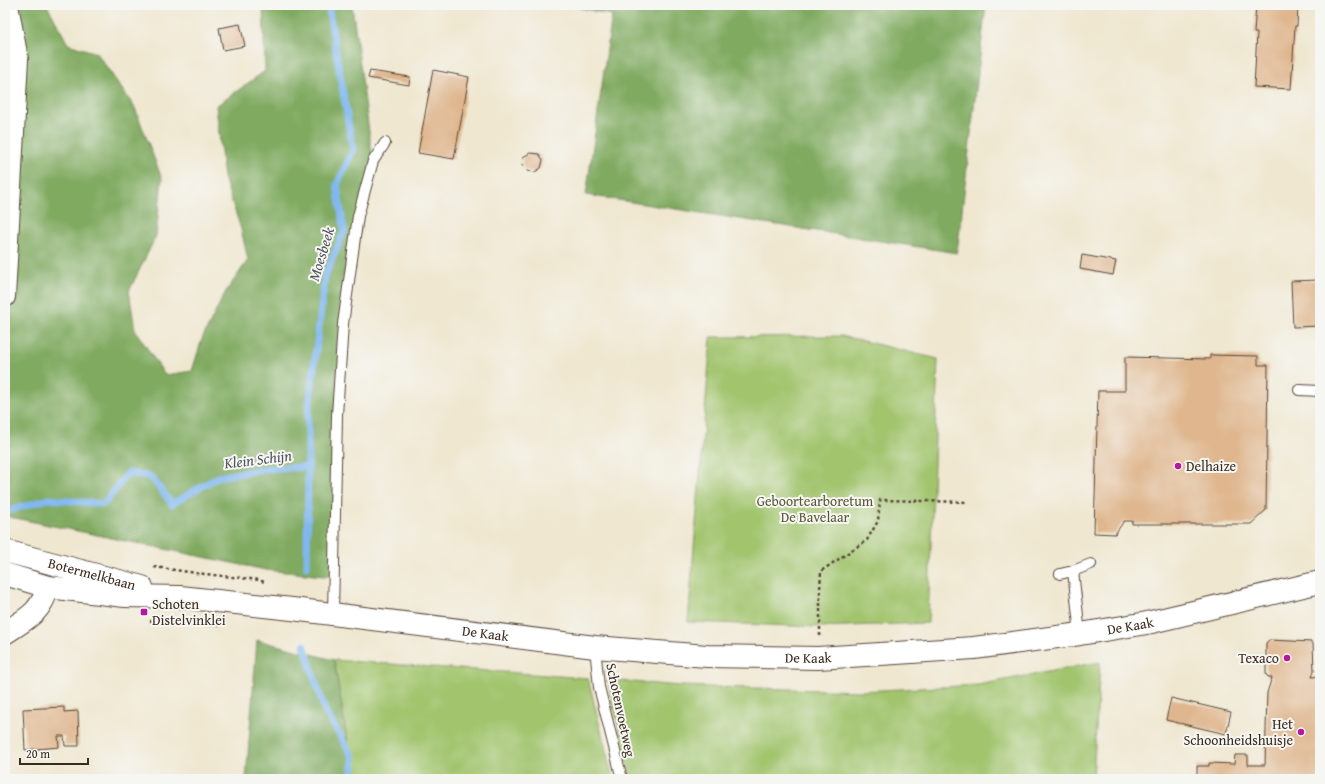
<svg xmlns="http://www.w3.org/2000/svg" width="1325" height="784" font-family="'Gentium Book Plus',serif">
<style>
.green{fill:#a1c46d;stroke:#6e7746}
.forest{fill:#80aa60;stroke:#5e6a3f}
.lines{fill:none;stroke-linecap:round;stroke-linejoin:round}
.stream{stroke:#80b7f0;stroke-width:7}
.building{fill:#dfb68d}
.service-casing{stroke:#564639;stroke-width:12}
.minor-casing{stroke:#564639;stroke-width:22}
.tertiary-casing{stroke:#564639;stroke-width:24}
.secondary-casing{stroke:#564639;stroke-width:24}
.path{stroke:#564639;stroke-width:2.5;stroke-dasharray:3 3;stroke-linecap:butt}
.service{stroke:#fff;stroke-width:10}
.minor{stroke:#fff;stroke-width:20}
.tertiary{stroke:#fff;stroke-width:22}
.secondary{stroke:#fff;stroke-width:22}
.poi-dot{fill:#b5179e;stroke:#f6f6f2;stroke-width:1.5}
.labels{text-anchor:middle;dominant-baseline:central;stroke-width:4;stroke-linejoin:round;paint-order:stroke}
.poi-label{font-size:14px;fill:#3b2a1e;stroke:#f6f6f2;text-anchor:start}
.park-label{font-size:14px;fill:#5a5836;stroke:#f6f6f2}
.street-label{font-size:14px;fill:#3b2a1e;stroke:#f6f6f2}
.water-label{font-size:15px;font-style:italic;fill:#50545d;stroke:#f6f6f2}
</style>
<rect width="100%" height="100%" fill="#f6f6f2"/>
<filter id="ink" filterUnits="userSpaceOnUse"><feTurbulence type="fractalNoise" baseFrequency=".025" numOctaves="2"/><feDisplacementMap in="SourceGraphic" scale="8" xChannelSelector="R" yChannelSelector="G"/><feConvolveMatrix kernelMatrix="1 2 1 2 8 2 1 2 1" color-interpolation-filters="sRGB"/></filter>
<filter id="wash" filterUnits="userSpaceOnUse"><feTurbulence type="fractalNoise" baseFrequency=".012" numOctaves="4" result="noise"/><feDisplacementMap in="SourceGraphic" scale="16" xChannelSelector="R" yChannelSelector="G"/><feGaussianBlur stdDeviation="0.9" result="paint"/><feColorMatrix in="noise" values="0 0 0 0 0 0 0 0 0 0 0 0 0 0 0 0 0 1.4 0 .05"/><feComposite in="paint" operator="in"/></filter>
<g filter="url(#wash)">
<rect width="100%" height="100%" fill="#efe7d0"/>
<path class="green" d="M842,336L938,359L928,623L820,627L688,622L711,337Z
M334,660L588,678L613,779H354Z
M1100,662L1093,779H631L612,700L609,680L680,686L861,691L978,685Z"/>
<path class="forest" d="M5,5H47L68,44L97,53L135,108L162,179L156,236L129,291L135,330L165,375L192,371L202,339L225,293L248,260L241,229L224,178L216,106L265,71L263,5H352L373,161L343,324L333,577L266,570L5,516Z
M568,5H986L957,253L586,195L612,15Z
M257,640L334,660L354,779H246Z"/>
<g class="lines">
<path class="stream" d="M308,467V416L325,276L344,231L337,185L353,150L328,5
M5,512L48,499L104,504L128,473L151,477L172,504L218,477L262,469L308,467L307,567
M304,645L325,711L353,757V779"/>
</g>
<g id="blocks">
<path class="building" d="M1256,5H1298L1297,26H1295L1291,89L1254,87L1257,33H1254Z
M240,24L245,46L223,50L219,28Z
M433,70L469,77L454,159L418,153Z
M370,71L410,77L409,85L368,78Z
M530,153L539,154L543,160L541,168L535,172L527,171L522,166L523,157Z
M1082,255L1116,261L1113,275L1080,269Z
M1319,280L1320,326L1293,327L1291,281Z
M1210,355L1258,356V365H1268L1266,510L1251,524H1132V521H1124L1115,534L1094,533L1098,391H1125V357L1210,359Z
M1269,640L1312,642L1313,644L1314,671L1312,677L1320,676V779H1197V766H1209V763L1234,764L1235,755H1248V765H1265L1267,693L1272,677H1268L1266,674V643Z
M1171,698L1231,712L1226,734L1166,720Z
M64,707V712L78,711L79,746H65L64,736H58L59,747L25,750L23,709Z"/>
</g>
</g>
<g filter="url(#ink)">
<use href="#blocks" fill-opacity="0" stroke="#564639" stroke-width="1"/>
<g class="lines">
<g class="service-casing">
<path id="service" d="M1299,390L1320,391
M1073,571L1080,634
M1060,574L1073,571L1091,564
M333,614L337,415L343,324L358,216L373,161L385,143
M595,647L599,687L622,779"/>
</g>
<g class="minor-casing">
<path id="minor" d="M5,297L18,59L8,5"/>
</g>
<g class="tertiary-casing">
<path id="tertiary" d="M5,633C27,618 40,614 48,587"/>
</g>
<g class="secondary-casing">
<g id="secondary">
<path id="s1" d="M5,551L142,587"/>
<path id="s2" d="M5,574L48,587L125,596L180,597L292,609L595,647L707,656L818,658L974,648L1080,634L1147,623L1320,582"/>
</g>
</g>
<path class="path" d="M154,567L196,573L260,580L264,582
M150,621L222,626
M820,636V590L821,571L867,540L878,521L880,500L968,502"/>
<use href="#service" class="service"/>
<use href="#minor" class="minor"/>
<use href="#tertiary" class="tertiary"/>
<use href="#secondary" class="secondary"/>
</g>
</g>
<g class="poi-dot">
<circle cx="1178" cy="466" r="4"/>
<rect x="140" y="608" width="8" height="8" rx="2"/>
<circle cx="1287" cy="658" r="4"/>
<circle cx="1301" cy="732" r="4"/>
</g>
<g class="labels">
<g class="poi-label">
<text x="1186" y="466">Delhaize</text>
<text x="152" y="604">Schoten<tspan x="152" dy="16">Distelvinklei</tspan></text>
<text x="1279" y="658" text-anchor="end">Texaco</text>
<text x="1293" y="724" text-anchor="end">Het<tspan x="1293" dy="16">Schoonheidshuisje</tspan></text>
</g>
<g class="park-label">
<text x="815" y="501">Geboortearboretum<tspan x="815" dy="16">De Bavelaar</tspan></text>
</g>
<g class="street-label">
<text stroke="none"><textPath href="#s1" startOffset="90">Botermelkbaan</textPath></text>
<text stroke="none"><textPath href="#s2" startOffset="1133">De Kaak</textPath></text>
<text stroke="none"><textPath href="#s2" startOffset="485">De Kaak</textPath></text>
<text stroke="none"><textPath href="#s2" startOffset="809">De Kaak</textPath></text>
<text transform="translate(621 710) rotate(78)">Schotenvoetweg</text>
</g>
<g class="water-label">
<text transform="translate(321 254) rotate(-73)">Moesbeek</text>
<text transform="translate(258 459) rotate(-7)">Klein Schijn</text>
</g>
</g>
<rect width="1325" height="784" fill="none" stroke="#f6f6f2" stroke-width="20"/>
<path d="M20 758v6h68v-6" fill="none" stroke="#3b2a1e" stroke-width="2"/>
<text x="26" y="758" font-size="12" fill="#3b2a1e" stroke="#f6f6f2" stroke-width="3" paint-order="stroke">20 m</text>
</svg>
